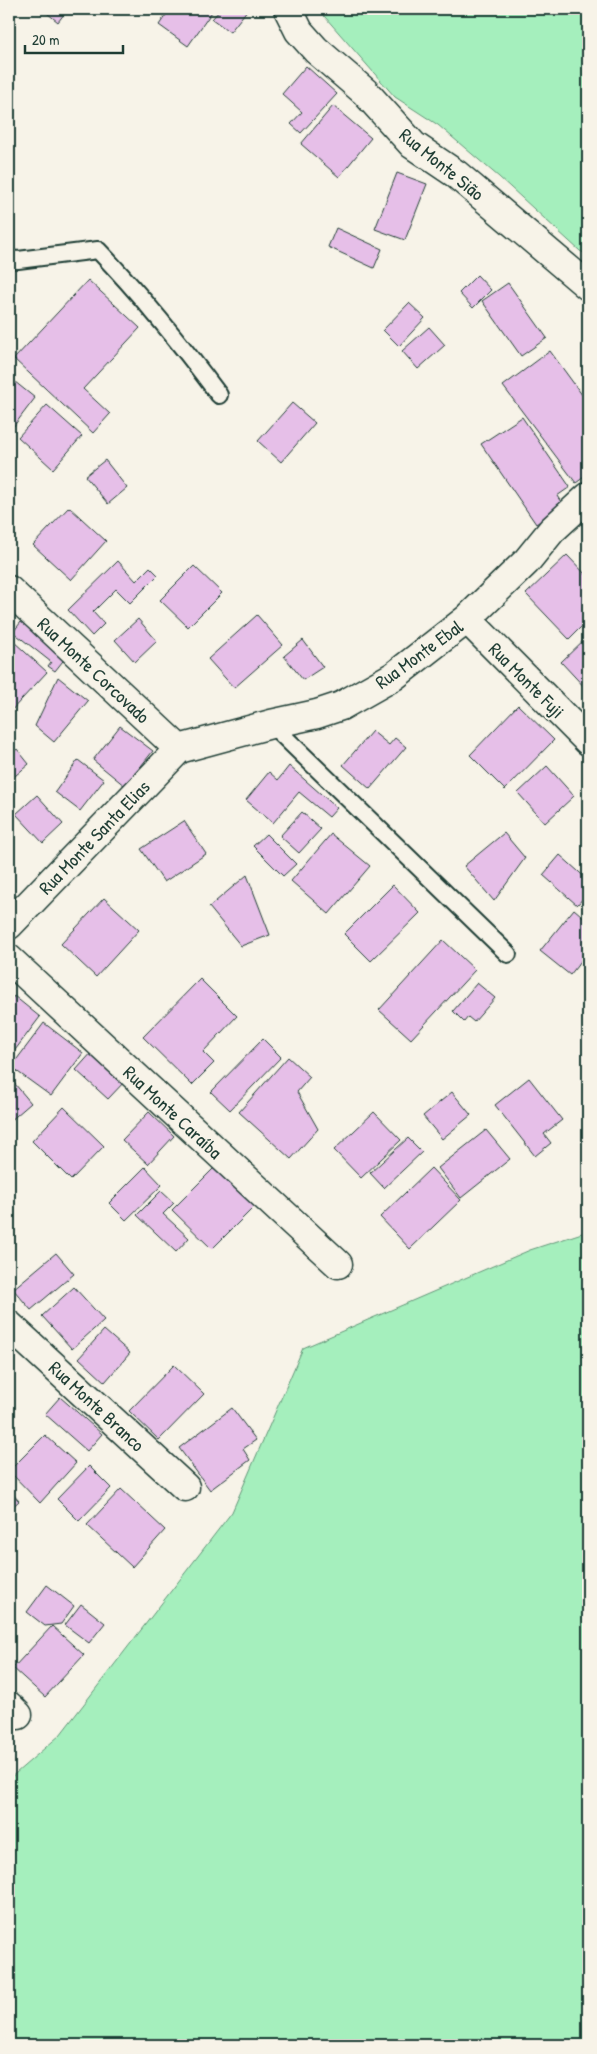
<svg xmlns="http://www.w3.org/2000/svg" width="597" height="2054" font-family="'Patrick Hand',sans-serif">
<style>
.green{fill:#a5efbd;stroke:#629678}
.building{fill:#e6bfe8;stroke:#1f3d34}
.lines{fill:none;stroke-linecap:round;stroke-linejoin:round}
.lane-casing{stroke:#1f3d34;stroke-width:20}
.street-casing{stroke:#1f3d34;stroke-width:31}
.lane{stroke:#f7f3e8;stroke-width:16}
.street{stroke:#f7f3e8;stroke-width:28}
.labels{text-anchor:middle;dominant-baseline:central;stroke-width:4;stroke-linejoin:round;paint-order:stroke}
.street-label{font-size:19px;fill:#1f3d34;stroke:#f7f3e8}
</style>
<rect width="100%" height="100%" fill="#f7f3e8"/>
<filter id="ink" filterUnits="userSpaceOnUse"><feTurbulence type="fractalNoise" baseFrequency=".02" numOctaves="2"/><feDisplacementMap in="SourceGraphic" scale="10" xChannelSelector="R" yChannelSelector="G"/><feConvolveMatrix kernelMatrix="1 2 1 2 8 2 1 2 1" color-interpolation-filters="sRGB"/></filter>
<g filter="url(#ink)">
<path class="green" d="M318,9H588V255L580,251L499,177L438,125L395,97Z
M588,1231V2045H9V1779L60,1735L232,1512L303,1348L530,1250Z"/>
<path class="building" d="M42,9H68L58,22Z
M170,9H214L188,46L159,25Z
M221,9H248L230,32L212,19Z
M306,66L337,94L301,133L291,124L302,112L282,94Z
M333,106L371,138L339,177L301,144Z
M397,173L427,184L405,240L375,229Z
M336,228L382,249L374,268L328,247Z
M477,275L491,290L473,308L459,293Z
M88,280L140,328L83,389L110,414L93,433L14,359Z
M508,283L547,338L521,356L482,301Z
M409,303L425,318L399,346L383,330Z
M429,327L445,345L418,369L402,351Z
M550,351L588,403V474L576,483L503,386Z
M9,377L35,398L10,431L9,430Z
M292,403L315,423L281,462L258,441Z
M47,405L82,436L53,469L18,437Z
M522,417L570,487L557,496L563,505L536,524L481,444Z
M105,460L127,488L108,504L85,476Z
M69,507L106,541L71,580L33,545Z
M567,555L588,577V620L569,639L526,594Z
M118,561L136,581L150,567L158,575L130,603L116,589L93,612L104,624L92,636L68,610Z
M194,566L222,593L188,627L160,600Z
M257,615L283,645L234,688L208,659Z
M25,617L70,652L55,671L48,666L51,662L13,632Z
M138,619L157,641L135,662L115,640Z
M588,636V691L561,662Z
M303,640L323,667L303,680L284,656Z
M13,641L47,672L9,713V645Z
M58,677L88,701L54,742L35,726Z
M518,705L554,740L505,790L470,755Z
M120,726L153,751L125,786L93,760Z
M372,731L389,745L395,738L406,747L370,789L343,765Z
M17,749L29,764L9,781V756Z
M78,760L104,780L80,811L55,792Z
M289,766L337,808L329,817L299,792L273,823L246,800L269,772L278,780Z
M547,766L574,796L545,823L518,793Z
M37,795L63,824L43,843L16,814Z
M302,812L321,829L299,853L280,836Z
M184,821L206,854L164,882L141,849Z
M504,833L525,858L494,901L464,866Z
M266,834L296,864L283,876L253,846Z
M331,834L370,866L329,914L291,881Z
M560,855L588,880V893L577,905L543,875Z
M247,875L270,935L241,946L209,907Z
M393,885L420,913L371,961L344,934Z
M104,898L139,930L96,977L61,944Z
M574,909L588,921V952L570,975L540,951Z
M443,940L475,970L411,1039L379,1010Z
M200,979L237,1016L203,1052L214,1063L192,1085L143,1037Z
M477,983L495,998L474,1022L468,1017L464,1022L453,1011Z
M14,996L40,1017L9,1058V1003Z
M44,1023L83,1053L51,1096L11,1067Z
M263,1039L281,1057L230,1110L211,1092Z
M93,1051L126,1080L108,1099L76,1070Z
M288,1057L310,1077L297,1092L318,1129L291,1159L239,1112Z
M9,1077L31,1103L9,1122Z
M529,1078L562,1120L544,1134L551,1143L535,1156L495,1105Z
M452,1092L471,1115L442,1139L423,1116Z
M64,1107L104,1146L71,1180L32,1141Z
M149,1112L174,1136L148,1164L122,1140Z
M374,1112L401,1140L361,1178L334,1150Z
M486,1130L510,1159L461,1198L438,1168Z
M408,1138L422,1152L384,1188L370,1173Z
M216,1166L256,1205L212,1249L172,1210Z
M145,1167L162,1185L126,1220L109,1203Z
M431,1168L461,1200L410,1249L380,1217Z
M161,1191L174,1203L163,1214L189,1238L176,1252L137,1215Z
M56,1253L74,1274L31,1310L13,1289Z
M74,1287L104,1320L72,1349L42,1316Z
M104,1330L130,1353L105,1382L79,1358Z
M174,1365L204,1394L159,1440L129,1411Z
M60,1397L102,1434L87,1451L45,1414Z
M232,1408L256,1440L243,1449L250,1460L210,1490L179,1448Z
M45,1435L76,1463L40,1503L9,1471Z
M89,1466L111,1488L79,1521L57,1499Z
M121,1489L165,1530L132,1567L87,1525Z
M9,1490L19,1501L9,1510Z
M47,1585L74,1606L61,1624L45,1626L27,1612Z
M81,1604L105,1623L89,1643L65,1625Z
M52,1626L84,1655L45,1697L13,1668Z"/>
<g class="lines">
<g class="lane-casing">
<path id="lane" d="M9,259L18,260L98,250C142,296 181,344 219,395
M271,724L508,954"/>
</g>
<g class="street-casing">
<path id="street" d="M288,9L299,31L316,50L365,92L413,145L456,174L588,286
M9,590L179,749
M467,619L588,741
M179,749L271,724L317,714L341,706L394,676L467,619L526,562L552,530L588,497
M9,925L179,749
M9,959L338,1264
M9,1325L185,1487
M9,1706L18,1715"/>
</g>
<use href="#lane" class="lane"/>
<use href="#street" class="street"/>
</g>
</g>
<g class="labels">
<g class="street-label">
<text transform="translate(442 164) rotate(39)">Rua Monte Sião</text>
<text transform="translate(419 654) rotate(-36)">Rua Monte Ebal</text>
<text transform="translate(94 670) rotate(43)">Rua Monte Corcovado</text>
<text transform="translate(527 680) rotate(45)">Rua Monte Fuji</text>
<text transform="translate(94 837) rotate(-46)">Rua Monte Santa Elias</text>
<text transform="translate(173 1112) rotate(43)">Rua Monte Caraíba</text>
<text transform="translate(97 1406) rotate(43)">Rua Monte Branco</text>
</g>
</g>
<rect width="597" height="2054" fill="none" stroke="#f7f3e8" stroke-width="30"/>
<rect x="15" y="15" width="567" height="2024" fill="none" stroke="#1f3d34" stroke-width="2" filter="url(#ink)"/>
<path d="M25 45v8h98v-8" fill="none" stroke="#1f3d34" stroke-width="2.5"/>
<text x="32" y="45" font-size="15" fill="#1f3d34" stroke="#f7f3e8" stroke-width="4" paint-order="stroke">20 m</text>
</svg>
